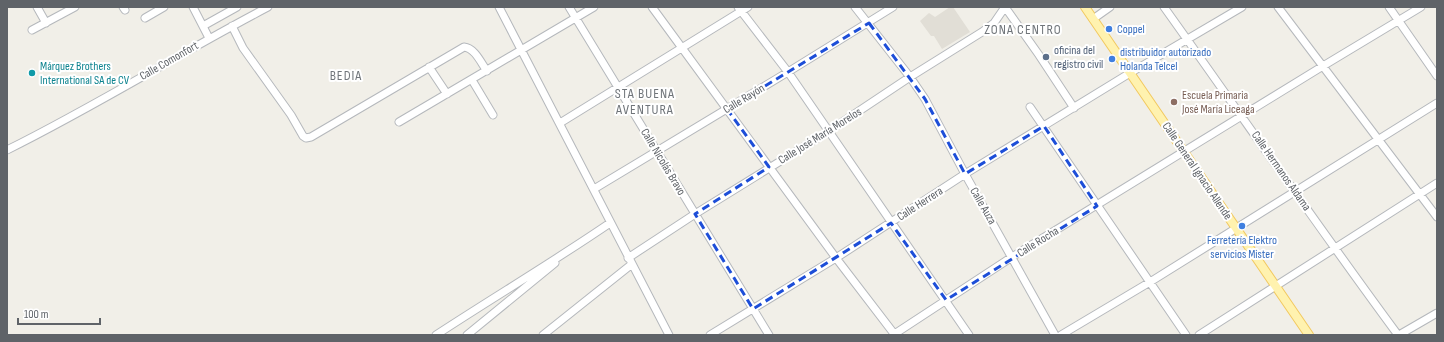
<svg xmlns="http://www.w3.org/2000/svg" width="1444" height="342" font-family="'Sofia Sans Condensed',sans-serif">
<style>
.education{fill:#e1ded6}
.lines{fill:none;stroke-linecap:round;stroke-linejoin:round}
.minor-casing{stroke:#b5b8bc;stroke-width:9}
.major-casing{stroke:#f2c960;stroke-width:10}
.minor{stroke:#fff;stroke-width:7}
.major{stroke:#fff2af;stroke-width:8}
.marked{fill:none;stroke:#1d4ed8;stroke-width:3;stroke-dasharray:8 5;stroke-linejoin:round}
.shop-dot{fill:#3f7fe0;stroke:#fff;stroke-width:1.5}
.service-dot{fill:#5c6f8a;stroke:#fff;stroke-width:1.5}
.culture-dot{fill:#0f9aa8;stroke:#fff;stroke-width:1.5}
.education-dot{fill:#8d6e63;stroke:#fff;stroke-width:1.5}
.labels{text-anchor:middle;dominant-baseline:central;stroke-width:4;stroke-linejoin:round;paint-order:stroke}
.shop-label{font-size:12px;fill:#366cbe;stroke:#fff;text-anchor:start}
.service-label{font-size:12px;fill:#4e5e75;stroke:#fff;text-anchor:start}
.street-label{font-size:12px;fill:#5f6368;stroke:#fff}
.culture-label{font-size:12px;fill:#0d838f;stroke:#fff;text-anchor:start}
.education-label{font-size:12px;fill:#785e54;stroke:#fff;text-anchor:start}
.quarter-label{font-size:14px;letter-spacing:1px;fill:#70757a;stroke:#fff}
</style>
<rect width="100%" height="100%" fill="#f1efe8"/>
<path class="education" d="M950,7H953L970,32L942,49L934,36H931L920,21L929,13L935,17Z"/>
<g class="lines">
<g class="minor-casing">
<path id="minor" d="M37,7L46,23
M123,7L125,10
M193,7L209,38
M499,7L669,335
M569,7L769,335
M652,7L836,258L895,335
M738,7L788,72L969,335
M855,7L910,77L925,99L965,174L1055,335
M1005,7L1039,55L1074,108
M1164,7C1242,116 1318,227 1398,335
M1278,7L1437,217
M1389,7L1437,76
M145,18L164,7
M1093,19L1110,7
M203,26L237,7
M232,26L243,48L291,115L303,136L306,138L311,137L464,47C475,48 481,63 487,71
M32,30L75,7
M429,67L447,94
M472,80L493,115
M1030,107L1186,335
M399,122L594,7
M560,123L748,7
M7,150C96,106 180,53 268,7
M594,189L788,72L893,7
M628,258L695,214L829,131L910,77L982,32L994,23L1005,7
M436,335C494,297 553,262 610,223
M467,335L555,263
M543,335L632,264
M710,335L836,258L965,174L1130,73L1242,7
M893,335L1012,257L1323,66L1421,7
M1061,335L1150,282L1437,103
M1199,335L1437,183
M1399,335L1437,313"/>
</g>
<g class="major-casing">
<path id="major" d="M1085,7L1309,335"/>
</g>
<use href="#minor" class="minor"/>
<use href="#major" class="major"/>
</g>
<path class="marked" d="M869,23L925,99L965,174L1044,126L1097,206L946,300L891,223L753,309L695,214L769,167L727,109Z"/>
<g class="shop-dot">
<circle cx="1109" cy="29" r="4"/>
<circle cx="1112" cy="59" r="4"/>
<circle cx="1242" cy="226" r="4"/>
</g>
<circle class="service-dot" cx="1046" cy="57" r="4"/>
<circle class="culture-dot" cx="32" cy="73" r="4"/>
<circle class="education-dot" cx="1174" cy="102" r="4"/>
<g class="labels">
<g class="shop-label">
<text x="1117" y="29">Coppel</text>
<text x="1120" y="52">distribuidor autorizado<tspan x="1120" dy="14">Holanda Telcel</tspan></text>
<text x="1242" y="240" text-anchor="middle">Ferretería Elektro<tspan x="1242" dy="14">servicios Mister</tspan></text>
</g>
<g class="service-label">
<text x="1054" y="50">oficina del<tspan x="1054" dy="14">registro civil</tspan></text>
</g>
<g class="street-label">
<text transform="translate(169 61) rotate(-30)">Calle Comonfort</text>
<text transform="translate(744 99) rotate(-31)">Calle Rayón</text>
<text transform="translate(820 136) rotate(-32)">Calle José María Morelos</text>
<text transform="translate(663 162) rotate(59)">Calle Nicolás Bravo</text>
<text transform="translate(1197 171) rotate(56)">Calle General Ignacio Allende</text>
<text transform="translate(1281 171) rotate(55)">Calle Hermanos Aldama</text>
<text transform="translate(920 204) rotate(-33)">Calle Herrera</text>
<text transform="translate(983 206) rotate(60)">Calle Auza</text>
<text transform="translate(1038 242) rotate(-32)">Calle Rocha</text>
</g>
<g class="culture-label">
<text x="40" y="66">Márquez Brothers<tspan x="40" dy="14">International SA de CV</tspan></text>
</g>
<g class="education-label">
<text x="1182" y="95">Escuela Primaria<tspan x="1182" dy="14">José María Liceaga</tspan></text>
</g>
<g class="quarter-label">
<text x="1023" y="29">ZONA CENTRO</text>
<text x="346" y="75">BEDIA</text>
<text x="645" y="93">STA BUENA<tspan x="645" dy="16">AVENTURA</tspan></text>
</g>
</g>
<rect width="1444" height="342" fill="none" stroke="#5f6368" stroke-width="16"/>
<path d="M18 318v6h82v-6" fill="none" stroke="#5f6368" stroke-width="2"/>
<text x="24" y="318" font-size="12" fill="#5f6368" stroke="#ffffff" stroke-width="3" paint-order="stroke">100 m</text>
</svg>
